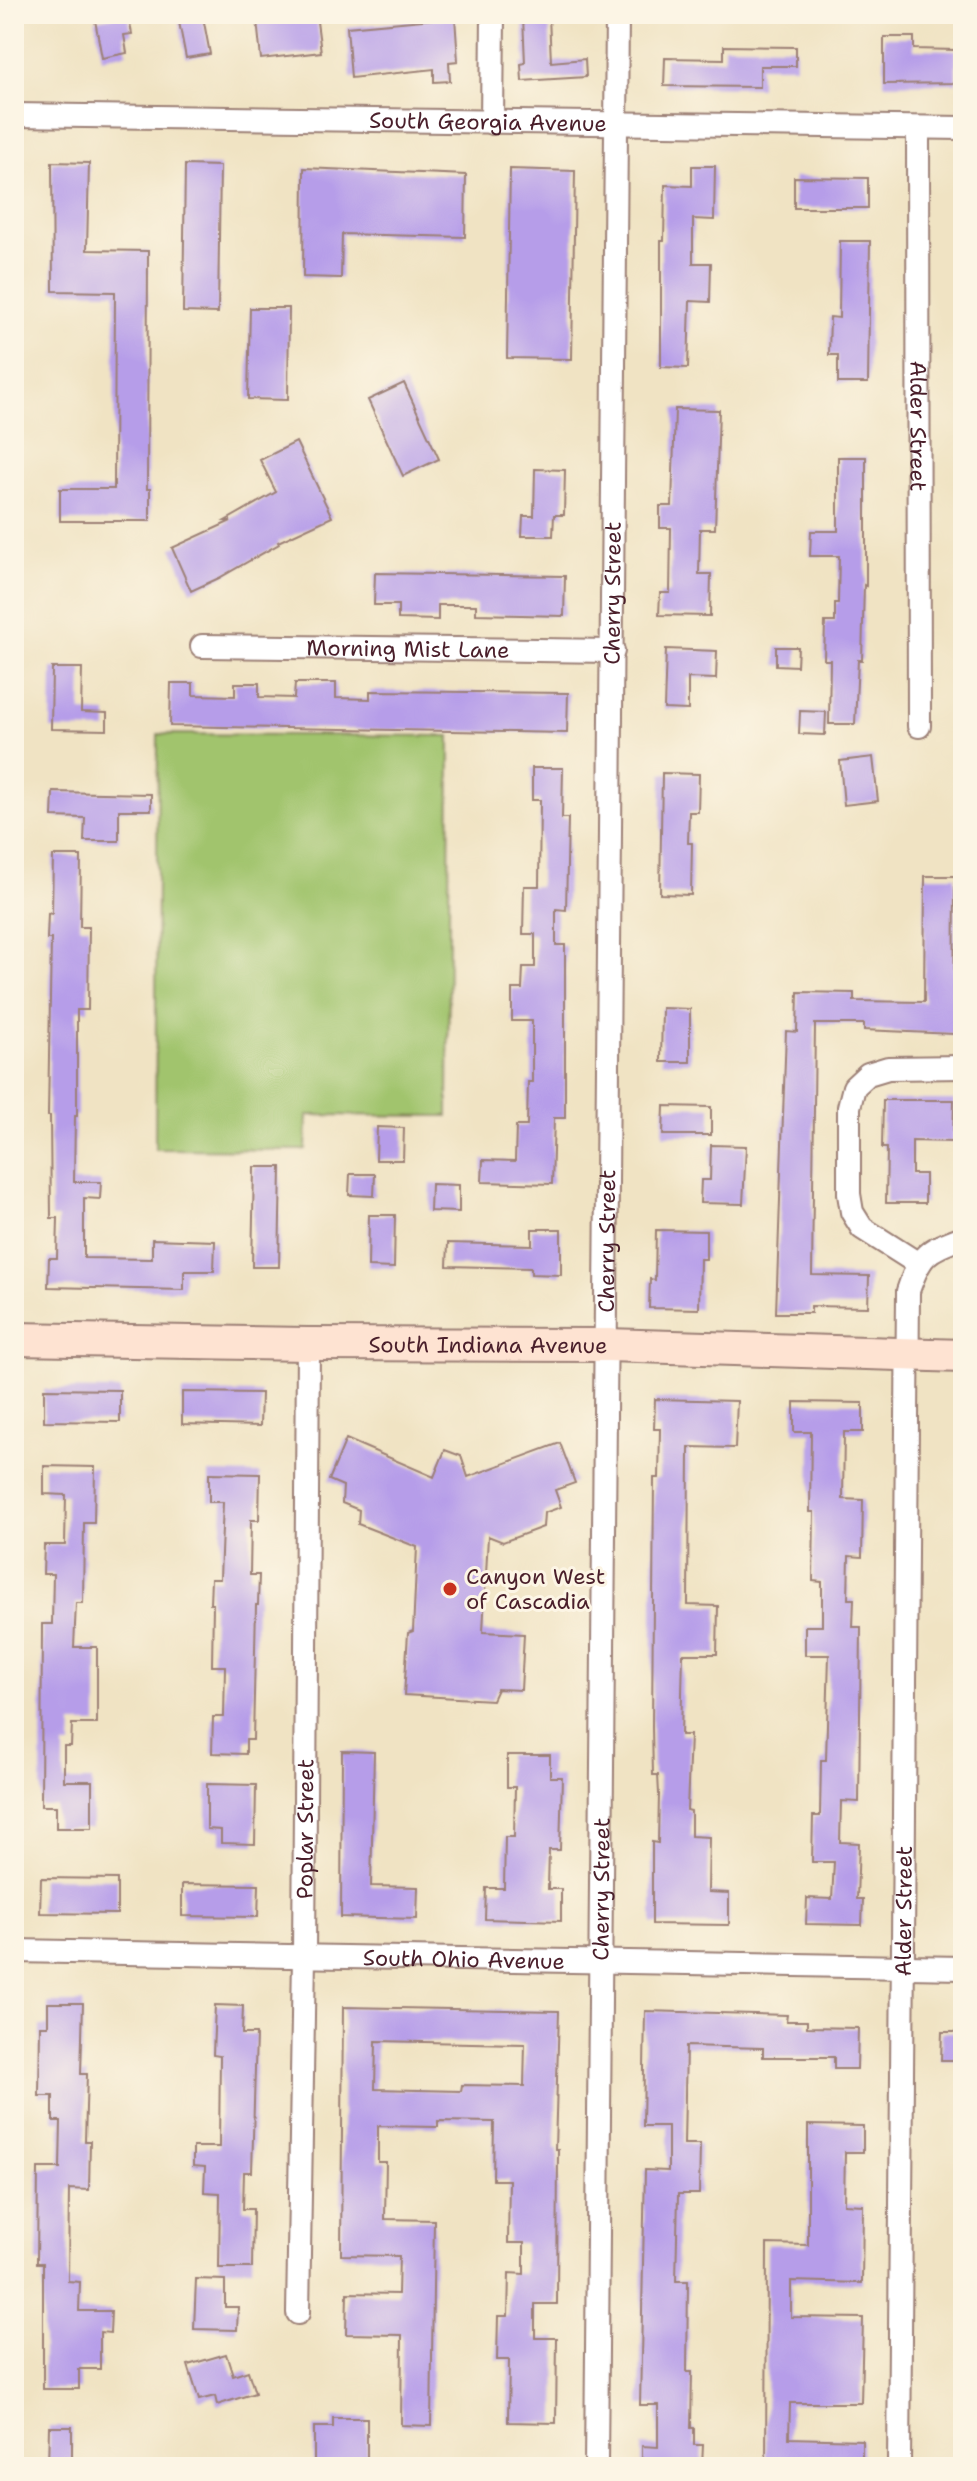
<svg xmlns="http://www.w3.org/2000/svg" width="977" height="2481" font-family="'Shantell Sans',sans-serif">
<style>
.green{fill:#a1c46d;stroke:#76724c;stroke-width:2}
.building{fill:#b69de9;fill-rule:evenodd}
.lines{fill:none;stroke-linecap:round;stroke-linejoin:round}
.street-casing{stroke:#9d8177;stroke-width:26}
.secondary-casing{stroke:#9d8177;stroke-width:36}
.street{stroke:#fff;stroke-width:22}
.secondary{stroke:#fee3d2;stroke-width:32}
.poi-dot{fill:#c8321e;stroke:#fcf5e5;stroke-width:3}
.labels{text-anchor:middle;dominant-baseline:central;stroke-width:6;stroke-linejoin:round;paint-order:stroke}
.street-label{font-size:22px;fill:#4a1f2b;stroke:#fcf5e5}
.poi-label{font-size:22px;fill:#4a1f2b;stroke:#fcf5e5;text-anchor:start}
</style>
<rect width="100%" height="100%" fill="#fcf5e5"/>
<filter id="ink" filterUnits="userSpaceOnUse"><feTurbulence type="fractalNoise" baseFrequency=".0125" numOctaves="2"/><feDisplacementMap in="SourceGraphic" scale="16" xChannelSelector="R" yChannelSelector="G"/><feConvolveMatrix kernelMatrix="1 2 1 2 8 2 1 2 1" color-interpolation-filters="sRGB"/></filter>
<filter id="wash" filterUnits="userSpaceOnUse"><feTurbulence type="fractalNoise" baseFrequency=".006" numOctaves="4" result="noise"/><feDisplacementMap in="SourceGraphic" scale="32" xChannelSelector="R" yChannelSelector="G"/><feGaussianBlur stdDeviation="1.8" result="paint"/><feColorMatrix in="noise" values="0 0 0 0 0 0 0 0 0 0 0 0 0 0 0 0 0 1.4 0 .05"/><feComposite in="paint" operator="in"/></filter>
<g filter="url(#wash)">
<rect width="100%" height="100%" fill="#f0e3c3"/>
<path class="green" d="M158,734L450,736L448,1116L307,1115L306,1150L155,1149Z"/>
<g id="blocks">
<path class="building" d="M128,14L132,34L124,35L127,53L102,58L95,20Z
M316,14L321,52L261,59L257,20Z
M549,16L551,62L585,59L586,77L522,81L521,64L525,63L523,17Z
M203,17L210,54L186,58L179,22Z
M455,17L458,61L449,62L450,81L434,82V69L351,78L347,27Z
M884,37H914V49L956,50V83L884,84Z
M724,46L796,47V66H760V87L664,86L665,58L724,59Z
M52,162L89,163L87,250L148,251L147,489H150V521H60V489H114L115,292L53,291Z
M185,165L220,166L218,313L183,312Z
M692,166H715L714,220L693,219V263H711L710,302L690,301L688,368L661,367V241H664L665,185L692,186Z
M304,168L466,175L465,237L342,234L341,278L303,277Z
M510,169L575,171L572,359L507,358Z
M794,177L868,178V208H794Z
M840,241H870L868,383H838V355H829L830,317L839,318Z
M250,308H289L288,400L248,399Z
M404,383L439,459L403,476L368,400Z
M675,409L719,410L715,529H700L699,574H711L710,616L659,615L660,593H670L671,528H660V506H672Z
M296,442L332,517L278,542L279,544L219,578L191,591L172,548L231,521H225L276,492L260,460Z
M838,457H866V586L864,585L862,660H858L855,724H829L830,660H824L825,622H835V603H838L839,556H810L811,531H838Z
M535,469L565,470L564,515H554L553,536H522L523,516H534Z
M375,573L565,576L564,616L476,614V605H438V620L398,619V605H374Z
M776,647H798L797,666L776,665Z
M666,649L717,651L716,679L688,678V710L664,709Z
M52,668H82L81,712L107,713V730L51,729Z
M171,683H193V695L235,696V683H259V697L294,698L295,683H336V698L370,699V691L568,693L567,733L170,726Z
M800,711L826,712L825,735L799,734Z
M873,757L878,801L844,805L840,761Z
M532,768H563L562,818H568L566,910L556,909V945H565V1118H554L552,1184L482,1182L483,1160L515,1161L516,1126H527L528,1082H532V1021H512V989H522L523,967H535V934H523L524,886H539L540,800H532Z
M662,773L699,774L698,812H689L688,843H692L691,895L660,894Z
M53,792L151,794V810H119V841H84L85,818L52,817Z
M53,856H81L80,927H89L88,1010H77V1116H75L74,1182H101L100,1199L84,1198V1258L152,1259V1239L215,1241L214,1271H184V1290L48,1287L49,1258H57L58,1218H51L50,1116H48L51,939H47L48,913L52,914Z
M925,876H955L954,1034L864,1030V1024H815L812,1275L869,1276L868,1307L811,1306V1313H776L786,1031L797,1032L798,992L854,993V1001L924,1002Z
M662,1008L690,1009V1062H661Z
M883,1100H954L953,1142L912,1141V1174H925V1203H886L887,1148H882Z
M664,1106L711,1107V1135H663Z
M377,1127L404,1128L403,1160H376Z
M711,1145L746,1146L743,1204L700,1203L701,1180H710Z
M254,1167H281L279,1267H252Z
M350,1174H375L374,1196L349,1195Z
M431,1184L459,1185V1212L430,1211Z
M369,1215H395L394,1268L368,1267Z
M532,1229H561V1275L531,1274V1268L447,1266L448,1243L532,1245Z
M656,1230L706,1231V1259H700L699,1309L649,1308L650,1279L655,1280Z
M44,1389L120,1390V1422L44,1421Z
M182,1392L261,1393L260,1426L182,1424Z
M655,1399L737,1401L735,1448L689,1447L688,1605L718,1606L717,1654H683L681,1735H690L687,1810L691,1811V1836L709,1837L708,1892L729,1893V1925L652,1924V1842L658,1843L659,1794L658,1775H653L652,1727L654,1478H659L660,1429H654Z
M794,1402L863,1403V1432H844L843,1499L863,1500L862,1557L849,1556L848,1599H854L853,1627H861L859,1802L841,1801L840,1842L859,1843L857,1899H863L862,1925L806,1924L807,1898L832,1899L834,1862H812L813,1816H820L821,1760H826L829,1655H805V1626H822V1582L813,1581L814,1512H810L811,1432H794Z
M346,1439L434,1477L445,1450L461,1456L468,1477L560,1443L575,1483L555,1490L561,1507L544,1513L543,1527L503,1542L488,1536L483,1632L524,1634L521,1690L497,1689L492,1700L404,1695L408,1633L413,1631L417,1547L358,1524L359,1510L342,1503L343,1486L329,1480Z
M44,1466L95,1467L94,1523H84L83,1603H76L74,1647H97V1724H72L71,1746H64V1781H92V1828H56V1806H41L42,1624H52L53,1574H43L44,1545H65L66,1495L44,1494Z
M209,1473L260,1474L259,1520H251L250,1575H259L258,1605H256L253,1740H246V1754L212,1753L213,1717H224L225,1666H212L213,1604H210L211,1579H220L223,1502H209Z
M342,1751L374,1752L371,1886L418,1887L417,1919L341,1917Z
M507,1755H550V1777H562L560,1850H549L548,1889H561V1921L485,1919L486,1888H504L505,1837H514L515,1787H507Z
M207,1784L256,1785L255,1844L221,1843V1830L207,1829Z
M41,1878L117,1879V1914L40,1913Z
M182,1884L259,1885L258,1917L182,1916Z
M48,2003H83L81,2074H87L85,2141H90L89,2190L69,2189L68,2281L80,2282L79,2311H111L110,2333L100,2332V2369H79V2389H43V2263H37L38,2168H60L61,2121H53V2096H39L40,2026H48Z
M215,2005L243,2006L242,2034H256L252,2172H244L243,2209H253L252,2268H219L220,2193L204,2192L205,2167L193,2166V2147H219L220,2056L213,2055Z
M343,2007L559,2011L555,2149H558L557,2304H535V2338H557L556,2423L508,2422L509,2360H497L498,2316H508L509,2273L524,2274V2243H508L509,2180H493L494,2122L438,2121V2127L378,2126V2162H386L385,2219L434,2220L431,2426L401,2425L402,2335L346,2334L347,2293L398,2294L399,2256L341,2255ZM376,2041L525,2044L524,2086L462,2085L461,2091L375,2089Z
M645,2011L787,2015L786,2021H807V2027L858,2028L857,2069H834V2057H763V2048L686,2046L684,2144H700L699,2194H678L676,2281H688L687,2372H692L691,2428H694V2445H703L702,2467H642V2446L658,2447V2405H640L645,2170L668,2171V2126H643Z
M942,2032H963V2060H941Z
M808,2125L863,2126V2152H845L844,2204L863,2205L862,2283L791,2281V2317L863,2318L861,2403H790L789,2438L862,2440V2467H766L767,2244L808,2245Z
M196,2279L225,2280V2307H238L237,2330L194,2329Z
M226,2354L233,2376L248,2371L255,2393L217,2405L215,2396L199,2400L188,2365Z
M333,2418H367V2467H314V2427H333Z
M49,2427H72V2467H48Z"/>
</g>
</g>
<g filter="url(#ink)">
<use href="#blocks" fill-opacity="0" stroke="#9d8177" stroke-width="2"/>
<g class="lines">
<g class="street-casing">
<g id="street">
<path id="s1" d="M14,115L963,128"/>
<path d="M492,123L493,14"/>
<path id="s2" d="M918,128L919,726"/>
<path id="s3" d="M202,646L613,651"/>
<path d="M917,1263L862,1228L852,1212L849,1194V1107L854,1087L868,1074L888,1068L963,1067"/>
<path id="s4" d="M14,1951L963,1968"/>
<path id="s5" d="M298,2313L304,1957L308,1344"/>
<path id="s6" d="M596,2467L617,14"/>
<path id="s7" d="M899,2467L908,1291C921,1253 926,1251 963,1237"/>
</g>
</g>
<g class="secondary-casing">
<g id="secondary">
<path id="s8" d="M14,1339L308,1344L607,1345L963,1356"/>
</g>
</g>
<use href="#street" class="street"/>
<use href="#secondary" class="secondary"/>
</g>
</g>
<circle class="poi-dot" cx="450" cy="1589" r="8"/>
<g class="labels">
<g class="street-label">
<text stroke="none"><textPath href="#s1" startOffset="474">South Georgia Avenue</textPath></text>
<text stroke="none"><textPath href="#s2" startOffset="298">Alder Street</textPath></text>
<text stroke="none"><textPath href="#s6" startOffset="1874">Cherry Street</textPath></text>
<text stroke="none"><textPath href="#s3" startOffset="206">Morning Mist Lane</textPath></text>
<text stroke="none"><textPath href="#s6" startOffset="1226">Cherry Street</textPath></text>
<text stroke="none"><textPath href="#s8" startOffset="474">South Indiana Avenue</textPath></text>
<text stroke="none"><textPath href="#s5" startOffset="484">Poplar Street</textPath></text>
<text stroke="none"><textPath href="#s6" startOffset="578">Cherry Street</textPath></text>
<text stroke="none"><textPath href="#s7" startOffset="556">Alder Street</textPath></text>
<text stroke="none"><textPath href="#s4" startOffset="450">South Ohio Avenue</textPath></text>
</g>
<g class="poi-label">
<text x="466" y="1576">Canyon West<tspan x="466" dy="25">of Cascadia</tspan></text>
</g>
</g>
<rect width="977" height="2481" fill="none" stroke="#fcf5e5" stroke-width="48"/>
</svg>
